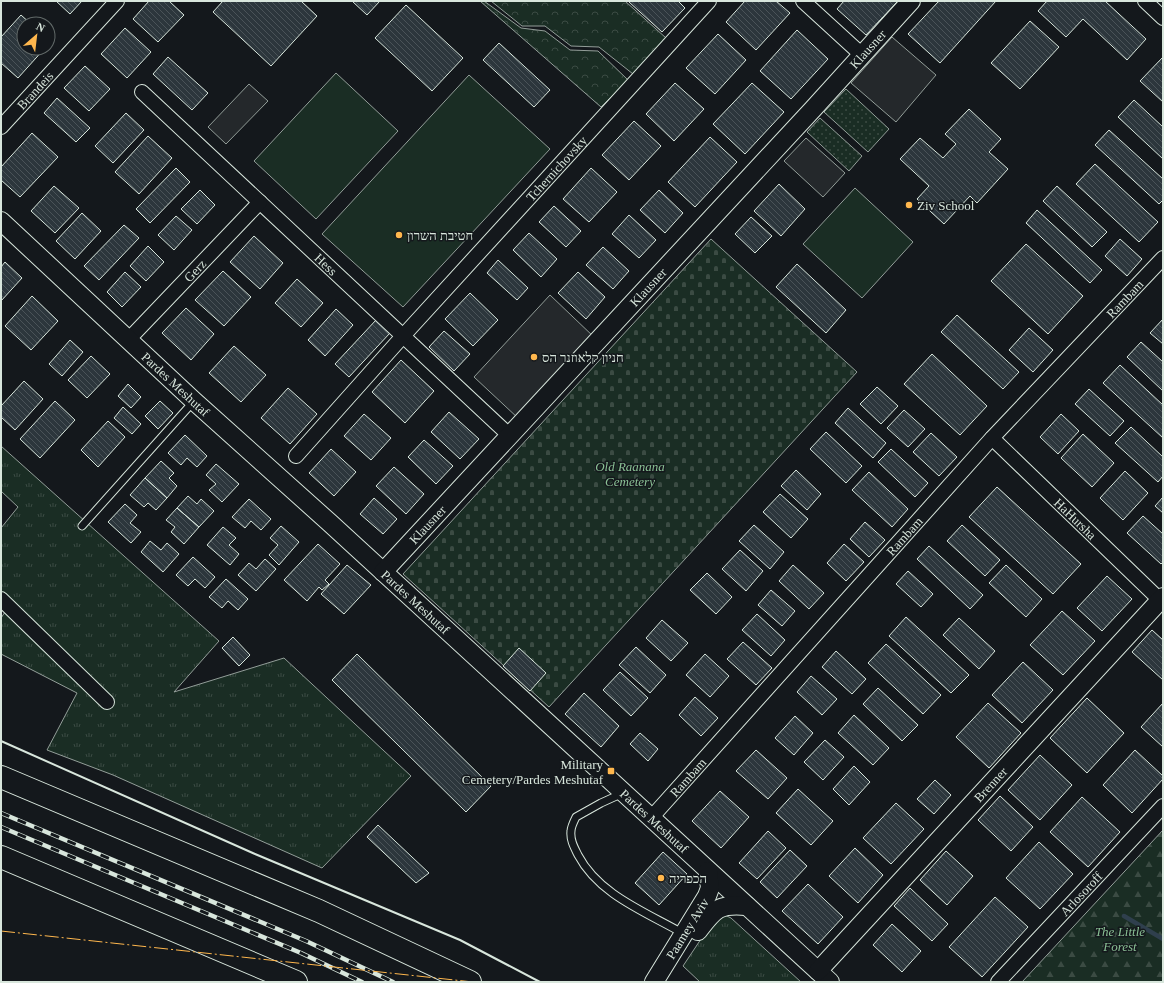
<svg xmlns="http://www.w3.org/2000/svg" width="1164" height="983" font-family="'Times New Roman','Noto Sans Hebrew',serif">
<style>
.grass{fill:url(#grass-tufts);stroke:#939e99}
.forest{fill:url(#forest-firs);stroke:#939e99}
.cemetery{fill:url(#cemetery-stones);stroke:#939e99}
.park{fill:url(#park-crowns);stroke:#939e99}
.garden{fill:url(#garden-dots);stroke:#939e99}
.pitch{fill:#1a2d24;stroke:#939e99}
.parking{fill:#24282b;stroke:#939e99}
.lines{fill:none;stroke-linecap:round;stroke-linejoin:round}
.stream{stroke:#2f3f4d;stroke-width:4.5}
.building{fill:url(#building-back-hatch);stroke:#d8e6dc}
.service-casing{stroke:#d8e6dc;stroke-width:9}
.minor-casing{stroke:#d8e6dc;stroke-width:16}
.tertiary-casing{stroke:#d8e6dc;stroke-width:20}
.motorway-casing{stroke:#d8e6dc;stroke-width:24}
.service{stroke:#14181c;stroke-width:7}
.minor{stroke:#14181c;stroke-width:14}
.tertiary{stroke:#14181c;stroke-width:18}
.motorway{stroke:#14181c;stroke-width:22}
.rail-casing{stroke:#d8e6dc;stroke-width:4.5}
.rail{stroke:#14181c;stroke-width:3;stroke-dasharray:9;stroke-linecap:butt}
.wall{stroke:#d8e6dc;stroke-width:2}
.power{stroke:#ffb74d;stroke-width:1;stroke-dasharray:14 3 2 3;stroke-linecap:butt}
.poi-dot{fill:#ffb74d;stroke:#14181c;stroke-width:1.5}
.labels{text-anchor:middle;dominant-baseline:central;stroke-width:3;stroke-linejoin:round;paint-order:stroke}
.street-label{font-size:13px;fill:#d8e6dc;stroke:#14181c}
.poi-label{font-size:13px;fill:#d8e6dc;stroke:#14181c;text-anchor:start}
.park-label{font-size:13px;font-style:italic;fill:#8ac095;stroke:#14181c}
</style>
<defs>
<pattern id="grass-tufts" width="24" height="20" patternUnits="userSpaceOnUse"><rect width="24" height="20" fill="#1a2d24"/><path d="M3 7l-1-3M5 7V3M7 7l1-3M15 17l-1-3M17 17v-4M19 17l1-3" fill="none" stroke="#3b4b43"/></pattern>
<pattern id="forest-firs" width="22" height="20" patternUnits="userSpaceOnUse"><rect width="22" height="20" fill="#1a2d24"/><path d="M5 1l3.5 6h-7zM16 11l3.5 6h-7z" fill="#3b4b43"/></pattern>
<pattern id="cemetery-stones" width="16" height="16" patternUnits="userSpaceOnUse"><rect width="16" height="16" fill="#1a2d24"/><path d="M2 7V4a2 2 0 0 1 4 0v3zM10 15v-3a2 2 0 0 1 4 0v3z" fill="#3b4b43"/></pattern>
<pattern id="park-crowns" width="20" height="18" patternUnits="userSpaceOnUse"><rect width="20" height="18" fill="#1a2d24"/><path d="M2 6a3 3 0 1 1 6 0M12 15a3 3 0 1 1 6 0" fill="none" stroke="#3b4b43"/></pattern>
<pattern id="garden-dots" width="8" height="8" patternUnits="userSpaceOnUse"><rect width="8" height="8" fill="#1a2d24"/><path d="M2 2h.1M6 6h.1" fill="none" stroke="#3b4b43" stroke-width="1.8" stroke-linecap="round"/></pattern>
<pattern id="building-back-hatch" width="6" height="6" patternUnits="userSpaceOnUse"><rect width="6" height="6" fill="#2c363c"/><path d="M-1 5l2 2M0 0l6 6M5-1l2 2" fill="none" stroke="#4a5358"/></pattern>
</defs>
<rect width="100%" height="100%" fill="#14181c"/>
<path class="grass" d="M1,446L219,641L174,692L284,658L411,776L322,868L113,775L47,750L77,693L1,654V618L5,612L1,609V528L18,507L1,491Z
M725,915L731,918L801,982H700L683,966L711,924Z"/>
<path class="forest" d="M1163,830V982H1022Z"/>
<path class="cemetery" d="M711,239L857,372L549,707L403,574Z"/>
<path class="park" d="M480,1H484L521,28L545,31L570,50L598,51L628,80L601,107Z
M491,1H625L666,38L633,74L599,47L571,46L545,26H522Z"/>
<path class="garden" d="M846,89L889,129L868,152L824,112Z
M820,118L862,156L849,171L807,132Z"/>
<path class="pitch" d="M336,73L398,131L316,219L254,161Z
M469,75L550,149L403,307L322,234Z
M855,188L913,242L862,298L803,244Z"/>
<path class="parking" d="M892,37L936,75L896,122L851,83Z
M249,84L268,101L226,144L208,127Z
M806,138L845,173L823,197L784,161Z
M550,295L595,338L519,419L474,377Z"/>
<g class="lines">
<path class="stream" d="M1124,916L1163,939"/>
</g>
<path class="building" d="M56,1H82L70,14Z
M149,1H169L184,15L158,42L133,19Z
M223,1H301L317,16L271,66L213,12Z
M352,1H380L367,15Z
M630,1H678L685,8L662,32L629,2Z
M745,1H776L790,13L756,50L726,22Z
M844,1H898L866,35L837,9Z
M939,1H996L940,63L908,34Z
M1047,1H1105L1146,39L1127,60L1083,19L1066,37L1038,11Z
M406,5L463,58L432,91L375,38Z
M21,15L31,24H24V48H45L18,78L1,63V37Z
M1030,21L1059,47L1020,89L991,63Z
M125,28L151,52L127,78L101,54Z
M797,30L828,59L791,99L760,71Z
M718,34L746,60L715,94L686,68Z
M499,43L550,90L534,107L483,60Z
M168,57L208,93L192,110L153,74Z
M1163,57V102L1140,81Z
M85,66L110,89L89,111L64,88Z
M675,83L704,109L674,141L646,114Z
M752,83L784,112L745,154L713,124Z
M57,98L90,128L76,142L44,113Z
M1134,100L1163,127V159L1118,117Z
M969,109L1001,139L989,152L1008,169L977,203L970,196L944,224L917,199L929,186L900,159L920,138L943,158L956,144L945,134Z
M126,113L144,130L113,163L95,146Z
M634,121L661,146L629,180L602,155Z
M1109,130L1163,179V200L1159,204L1095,145Z
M32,133L58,157L20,197L1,180V167Z
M148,136L172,158L139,194L115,172Z
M710,137L737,162L695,207L668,182Z
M1095,164L1158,222L1139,242L1076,184Z
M176,168L190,182L150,223L136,209Z
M591,168L617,192L589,222L563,199Z
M779,184L805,209L781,236L754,211Z
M54,186L79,208L55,233L31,211Z
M1057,186L1107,232L1092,247L1043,201Z
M200,190L215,205L197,224L181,209Z
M659,190L683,213L665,233L640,210Z
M554,206L581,231L566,247L539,222Z
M1037,210L1102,270L1090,283L1026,223Z
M82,213L101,231L75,259L56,241Z
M629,215L656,240L639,258L612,234Z
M176,216L192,230L174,250L158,235Z
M751,217L772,236L755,253L735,234Z
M124,225L139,238L99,280L84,266Z
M529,233L557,259L541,277L513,250Z
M254,236L283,263L260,289L230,262Z
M1120,239L1142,259L1127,276L1105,256Z
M1026,244L1083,296L1048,334L991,281Z
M148,246L164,262L146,281L130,266Z
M603,247L629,271L613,289L586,265Z
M498,260L528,288L517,300L487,273Z
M5,262L22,278L1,301V267Z
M797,264L846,310L826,333L776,287Z
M223,271L251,297L224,326L195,300Z
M125,272L141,287L122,307L107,292Z
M578,272L605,297L586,319L558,293Z
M297,279L323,303L301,327L275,303Z
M470,293L498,320L473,346L445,319Z
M32,296L58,321L31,350L5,326Z
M186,308L214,334L191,360L162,333Z
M336,309L353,325L325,356L308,340Z
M957,315L1019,372L1003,389L941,332Z
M1163,319V344L1150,333Z
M376,320L390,333L349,377L335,364Z
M1029,328L1053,350L1033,372L1009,350Z
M444,331L470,354L454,371L429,347Z
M70,340L83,352L62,376L49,364Z
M1141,342L1163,362V391L1127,357Z
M234,346L266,375L241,402L209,373Z
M932,354L987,406L960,435L904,384Z
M91,356L110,374L87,398L68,380Z
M401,360L434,391L405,423L372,392Z
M1120,365L1163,405V438L1103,383Z
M24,381L43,399L15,430L1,417V406Z
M128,384L141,397L131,408L118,396Z
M877,387L898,406L881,424L860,404Z
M288,388L317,414L290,444L261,418Z
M1089,389L1124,421L1110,436L1075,404Z
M55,401L75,420L40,458L20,439Z
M160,401L173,413L158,429L145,416Z
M123,407L141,424L132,434L114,418Z
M848,408L886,443L873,458L835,423Z
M904,410L925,429L908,447L887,428Z
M449,412L479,439L460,459L431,432Z
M364,414L391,438L371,460L344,436Z
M1061,414L1079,431L1058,454L1040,437Z
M108,421L125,437L98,467L81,450Z
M1131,427L1163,457V476L1158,482L1115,443Z
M826,432L862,466L846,483L810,449Z
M931,433L957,457L939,476L913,452Z
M1083,434L1114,463L1092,487L1061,458Z
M185,435L207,456L197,467L187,458L181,465L168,453Z
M424,440L453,466L436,484L408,457Z
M331,449L356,472L334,496L309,473Z
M891,449L928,483L915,497L878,462Z
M161,461L174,473L169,478L177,486L167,498L145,478Z
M216,464L239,484L222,502L209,490L216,484L206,475Z
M394,467L424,494L406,514L376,486Z
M796,470L821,494L807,510L781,486Z
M1125,471L1148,493L1123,520L1100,498Z
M869,472L908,509L892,527L852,490Z
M145,478L167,498L156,510L148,503L144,507L130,495Z
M997,487L1081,564L1053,594L969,517Z
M780,494L808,519L791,538L763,512Z
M188,496L197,504L201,499L214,511L199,527L177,508Z
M1163,497V513L1155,506Z
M374,498L397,519L383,534L360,514Z
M249,499L271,519L261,530L251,521L245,528L232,517Z
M125,504L137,515L130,523L141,532L131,543L108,522Z
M177,508L199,527L184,544L171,532L175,527L166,520Z
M1143,516L1163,534V562L1161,564L1127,533Z
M865,522L885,540L869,557L850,539Z
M754,525L784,552L770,569L739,541Z
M962,525L1000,560L985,576L947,541Z
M281,526L299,542L279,565L269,555L278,545L270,538Z
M223,527L236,538L229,545L239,554L230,565L207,545Z
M150,541L161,550L167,543L179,554L163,572L141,552Z
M318,544L340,564L325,580L329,584L322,590L319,587L307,601L284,580Z
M844,544L864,562L846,581L827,563Z
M929,546L983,595L970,609L917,559Z
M740,550L763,571L746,591L722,569Z
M193,557L215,577L205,588L195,579L188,586L176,575Z
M265,559L276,569L256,591L238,575L249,563L256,569Z
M347,565L371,585L344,614L321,594Z
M793,565L824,593L809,609L779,581Z
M1006,565L1042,599L1026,617L989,583Z
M908,571L933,594L921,607L896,584Z
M707,573L732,597L716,614L690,590Z
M1107,576L1132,599L1102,631L1077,608Z
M226,579L248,599L238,610L228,601L222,608L209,597Z
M771,590L795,611L782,626L758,605Z
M1062,611L1095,641L1063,675L1030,645Z
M757,614L785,640L771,656L742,630Z
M906,617L969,675L951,693L889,636Z
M959,618L995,651L979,669L943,635Z
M662,620L688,643L671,661L646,638Z
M1152,630L1163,640V680L1132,652Z
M233,637L250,655L239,666L222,648Z
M743,642L772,668L756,685L727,659Z
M886,644L941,695L923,714L868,663Z
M636,647L666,675L650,693L619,665Z
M519,648L546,673L530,691L503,666Z
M836,651L866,679L852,694L822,667Z
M357,654L491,786L466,812L332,680Z
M705,654L729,676L710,697L686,675Z
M1023,662L1053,690L1022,723L992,695Z
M620,672L648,698L631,716L603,690Z
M811,676L837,699L822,715L797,692Z
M878,688L918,725L902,741L863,704Z
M584,693L619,726L601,747L565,714Z
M695,697L718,718L701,736L679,715Z
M1087,698L1124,733L1087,773L1050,738Z
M988,703L1021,733L989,768L956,737Z
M1163,703V747L1141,727Z
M854,715L889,748L873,765L838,733Z
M795,716L813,733L794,755L775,738Z
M640,733L658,749L648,761L630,744Z
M825,740L844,757L823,780L804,762Z
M756,750L787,778L768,799L736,771Z
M1135,750L1163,776V779L1132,813L1103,785Z
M1040,755L1072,785L1040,820L1008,790Z
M854,766L870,782L849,805L833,789Z
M935,780L951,795L934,814L917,799Z
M798,789L833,821L811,845L776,813Z
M720,791L749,817L721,848L692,821Z
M1000,796L1033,827L1011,851L978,820Z
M1082,797L1120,832L1088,867L1050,832Z
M896,803L924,829L891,864L863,838Z
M378,825L429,873L416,883L367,837Z
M768,831L786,848L757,879L739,863Z
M1039,842L1073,874L1040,909L1006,878Z
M855,848L883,875L858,903L829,876Z
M790,850L807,866L777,898L760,882Z
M946,851L973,876L947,905L920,880Z
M663,852L687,874L659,905L635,883Z
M808,884L843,917L818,944L782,911Z
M910,888L948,924L932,941L894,906Z
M995,897L1028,927L982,977L949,947Z
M892,924L921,951L902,972L873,945Z"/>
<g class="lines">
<g class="service-casing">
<path id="service" d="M82,526L194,401
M623,793L601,803L576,817C574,821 571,827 571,831C570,840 574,847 578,855C599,895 646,912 684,934"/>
</g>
<g class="minor-casing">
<g id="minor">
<path d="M803,1L862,55"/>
<path d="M1145,1L1163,18"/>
<path id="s1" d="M142,92L510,436"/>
<path id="s2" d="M1,127L117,1"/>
<path id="s3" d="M129,339L260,202"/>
<path id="s4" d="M992,438L1160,600"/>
<path id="s5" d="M296,456L403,336L709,1"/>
<path d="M1,599L107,702"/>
<path id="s6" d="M651,818L992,438L1163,258"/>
<path id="s7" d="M998,982L1163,806"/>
</g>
</g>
<g class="tertiary-casing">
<g id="tertiary">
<path id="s8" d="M1,221L194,401L330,523L830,982"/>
<path id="s9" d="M383,572L813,109L911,1"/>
<path d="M698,931C714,910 718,903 747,906"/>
<path id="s10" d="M818,971L1163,597"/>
<path id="s11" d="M654,982L707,896L710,888L708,871"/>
</g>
</g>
<g class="motorway-casing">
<path id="motorway" d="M1,777L319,911L470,982
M1,857L296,982"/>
</g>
<use href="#service" class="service"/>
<use href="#minor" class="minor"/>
<use href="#tertiary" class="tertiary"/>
<use href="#motorway" class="motorway"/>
<g class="rail-casing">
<path id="rail" d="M1,813L306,941L393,982
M1,827L301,953L362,982"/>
</g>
<use href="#rail" class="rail"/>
<path class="wall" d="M1,741L255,854L460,940L540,982"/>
<path class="power" d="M1,931L473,982"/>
</g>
<g class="poi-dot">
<circle cx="909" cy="205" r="4"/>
<circle cx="399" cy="235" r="4"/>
<circle cx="534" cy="357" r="4"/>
<rect x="607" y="767" width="8" height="8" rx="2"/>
<circle cx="661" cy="878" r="4"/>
</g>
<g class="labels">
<g class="street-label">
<text stroke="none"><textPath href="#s9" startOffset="713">Klausner</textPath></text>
<text stroke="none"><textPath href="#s2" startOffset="50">Brandeis</textPath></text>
<text stroke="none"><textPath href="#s5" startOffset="388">Tchernichovsky</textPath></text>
<text stroke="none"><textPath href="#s1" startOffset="252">Hess</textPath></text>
<text stroke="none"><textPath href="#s3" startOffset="95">Gerz</textPath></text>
<text stroke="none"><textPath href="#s9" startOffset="389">Klausner</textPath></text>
<text stroke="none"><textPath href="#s6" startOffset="703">Rambam</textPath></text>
<text stroke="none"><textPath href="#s8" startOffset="239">Pardes Meshutaf</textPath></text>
<text stroke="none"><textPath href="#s4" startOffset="116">HaHursha</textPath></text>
<text stroke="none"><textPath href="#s9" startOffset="65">Klausner</textPath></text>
<text stroke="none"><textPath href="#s6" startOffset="379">Rambam</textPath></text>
<text stroke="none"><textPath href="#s8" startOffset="563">Pardes Meshutaf</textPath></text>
<text stroke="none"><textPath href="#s6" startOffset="55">Rambam</textPath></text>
<text stroke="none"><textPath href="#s10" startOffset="254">Brenner</textPath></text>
<text stroke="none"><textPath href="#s8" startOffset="887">Pardes Meshutaf</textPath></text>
<text stroke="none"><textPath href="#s7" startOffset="121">Arlosoroff</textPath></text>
<text stroke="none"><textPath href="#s11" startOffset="63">Paamey Aviv</textPath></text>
</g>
<g class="poi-label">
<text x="917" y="205">Ziv School</text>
<text x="407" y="235">חטיבת השרון</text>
<text x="542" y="357">חניון קלאוזנר הס</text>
<text x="603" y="764" text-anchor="end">Military<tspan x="603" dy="15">Cemetery/Pardes Meshutaf</tspan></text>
<text x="669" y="878">הכפריה</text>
</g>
<g class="park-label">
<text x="630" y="466">Old Raanana<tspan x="630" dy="15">Cemetery</tspan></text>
<text x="1120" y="931">The Little<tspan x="1120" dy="15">Forest</tspan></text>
</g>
</g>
<rect width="1164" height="983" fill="none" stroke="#d8e6dc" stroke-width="4"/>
<g transform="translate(36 36) rotate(28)"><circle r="19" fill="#14181c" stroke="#626a69"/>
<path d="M0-3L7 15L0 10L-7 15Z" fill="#ffb74d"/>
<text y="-6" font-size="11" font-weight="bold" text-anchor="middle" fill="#d8e6dc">N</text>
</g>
</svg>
